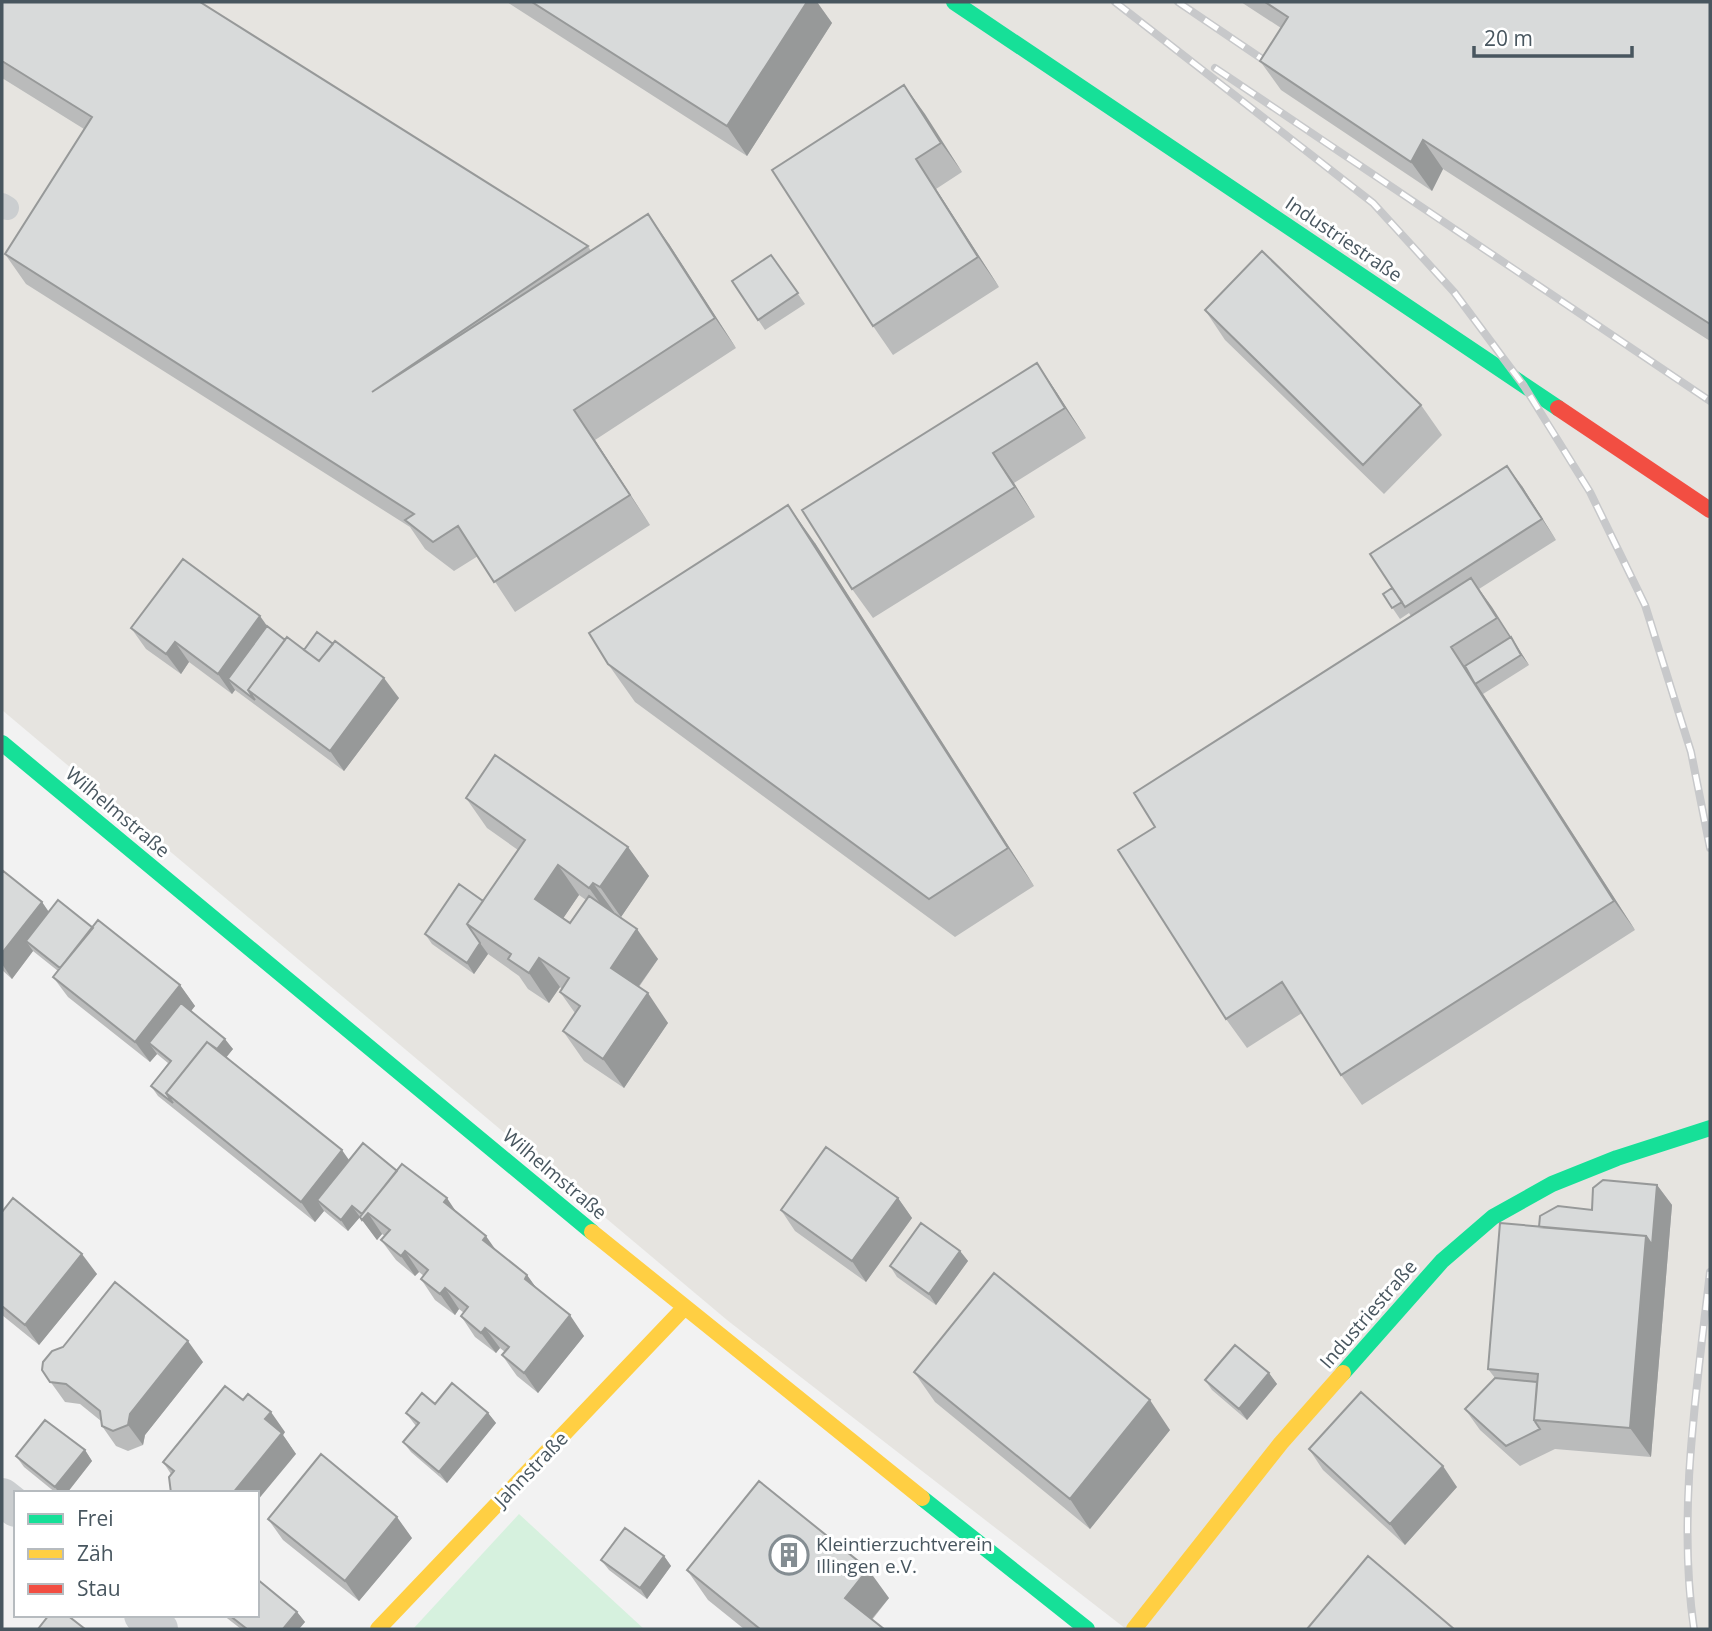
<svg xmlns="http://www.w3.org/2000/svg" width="1712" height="1631" font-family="'Open Sans',sans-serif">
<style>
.commercial{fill:#e6e4e0}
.green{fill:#d6f1de}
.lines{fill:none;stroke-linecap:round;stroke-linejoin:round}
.lane{stroke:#cbced0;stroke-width:24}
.street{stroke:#cbced0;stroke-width:38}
.fast{stroke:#16e098;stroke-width:16}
.slow{stroke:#ffcf43;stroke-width:16}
.jam{stroke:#f24e42;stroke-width:16}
.rail-casing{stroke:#c7c8ca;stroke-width:8}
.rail{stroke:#fff;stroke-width:5;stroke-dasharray:16;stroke-linecap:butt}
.wall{fill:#babbbb;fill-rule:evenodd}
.shaded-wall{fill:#979999}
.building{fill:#d8dada;stroke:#979999;stroke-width:2}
.labels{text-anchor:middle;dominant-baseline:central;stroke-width:6;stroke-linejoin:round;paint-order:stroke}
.street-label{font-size:19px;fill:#48565f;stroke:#fff}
.poi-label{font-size:19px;fill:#48565f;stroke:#fff;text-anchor:start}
</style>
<rect width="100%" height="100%" fill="#f2f2f2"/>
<path class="commercial" d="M2,2H1710V1629H1126L727,1320L2,710Z"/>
<path class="green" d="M519,1514L644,1629H413Z"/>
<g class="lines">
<path class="lane" d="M2,205L7,208"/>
<path class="street" d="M2,1497L16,1508
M143,1615L159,1629"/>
<path class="fast" d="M954,2L1558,408
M2,743L592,1232
M1343,1373L1442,1261L1493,1217L1552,1184L1617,1158L1710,1128
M922,1498L1087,1629"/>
<path class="slow" d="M592,1232L922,1498
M378,1629L684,1308
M1134,1629L1281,1443L1343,1373"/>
<path class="jam" d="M1558,408L1710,510"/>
<g class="rail-casing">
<path id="rail" d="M1115,2L1373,203L1454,292L1524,386L1590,492L1645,605L1691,752L1710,848
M1178,2L1277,69
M1215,68L1710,401
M1694,1629C1677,1514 1697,1387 1710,1272"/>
</g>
<use href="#rail" class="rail"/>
</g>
<path class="wall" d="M2,2L588,246L591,251L669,244L736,348L595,440L650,525L515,612L478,556L454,571L425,549L410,527L26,284L5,254L84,129L2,78Z
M507,2H817L832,23L747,156Z
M1241,2H1710V341L1443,169L1432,191L1281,90L1260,61L1281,28Z
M904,85L962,172L936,189L999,287L893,355L873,326Z
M771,255L805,304L765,330L732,281Z
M1205,310L1421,405L1442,435L1384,494L1225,340Z
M1037,363L1057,393L1086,438L1014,483L1035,517L873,618L852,589Z
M1522,486L1556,540L1479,589L1529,665L1483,694L1635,930L1362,1105L1341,1075L1302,1013L1247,1048L1226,1019L1411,616L1409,613L1400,619L1383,594Z
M815,543L1034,886L955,937L635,702L608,664Z
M267,626L285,640L399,698L344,771L235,690L232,694L189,662L181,674L146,649L131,628Z
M466,798L628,847L649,876L621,917L614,912L613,913L658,959L639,987L668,1023L624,1088L584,1061L563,1031L575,1013L560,992L562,989L560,987L549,1003L528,989L519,976L488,954L474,974L432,944L425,934L483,901L518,850L487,828ZM579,895L586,900L570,923L563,918Z
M2,870L42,902L49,912L93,928L180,985L195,1006L191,1011L233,1049L226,1057L349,1160L397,1171L456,1212L496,1250L527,1275L537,1289L584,1336L538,1393L517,1376L502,1355L505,1352L500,1348L496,1353L475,1337L461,1316L464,1313L459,1309L455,1315L435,1300L421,1279L424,1276L419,1272L415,1276L396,1260L381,1240L385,1236L382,1234L377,1240L360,1217L348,1231L324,1211L315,1222L158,1096L151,1086L168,1063L157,1054L150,1062L68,997L53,977L58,971L33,951L12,979L2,970Z
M1657,1185L1672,1205L1651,1457L1555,1449L1520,1466L1480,1430L1465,1409L1495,1378L1488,1369L1539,1227L1592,1210Z
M898,1198L912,1218L866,1282L795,1231L781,1210Z
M2,1212L97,1274L39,1345L2,1315Z
M960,1251L968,1261L936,1305L897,1277L890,1266Z
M203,1362L145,1435L143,1445L128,1451L116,1446L102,1426L101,1421L80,1404L65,1402L42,1370Z
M914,1372L1170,1430L1090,1529L935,1402Z
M1269,1373L1277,1384L1247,1420L1212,1390L1205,1380Z
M435,1404L488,1413L496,1423L447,1483L411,1452L403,1442L416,1426L406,1413Z
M285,1432L283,1435L296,1454L171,1474L163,1462Z
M1309,1449L1457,1487L1405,1545L1323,1470Z
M85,1450L92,1461L67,1493H56L24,1467L16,1456Z
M268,1519L412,1538L359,1601L283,1540Z
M664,1556L671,1566L647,1599L609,1570L601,1560Z
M687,1570L889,1598L872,1620L884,1629H744L708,1600Z
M297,1612L305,1622L299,1629H241L223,1615H257Z"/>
<path class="shaded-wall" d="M807,2H817L832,23L747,156L727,126Z
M904,85L925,114L962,172L941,143Z
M1423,140L1443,169L1432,191L1411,162Z
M916,159L936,189L999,287L978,257Z
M648,214L669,244L736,348L715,318Z
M1037,363L1057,393L1086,438L1065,408Z
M574,410L595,440L650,525L630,495Z
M993,453L1014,483L1035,517L1015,487Z
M1507,466L1522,486L1556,540L1542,519Z
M788,505L815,543L1034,886L1008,848Z
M1471,578L1492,607L1529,665L1521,655Z
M260,616L275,637L228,679L235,690L232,694L218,674Z
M175,642L189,662L181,674L166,654Z
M1451,647L1472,677L1635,930L1614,901Z
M384,678L399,698L344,771L330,751Z
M628,847L649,876L621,917L600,887Z
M558,865L579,895L556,929L535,899Z
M593,883L614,912L610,917L589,888Z
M42,902L56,923L26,941L33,951L12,979L2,964V953Z
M637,929L658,959L631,997L611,968Z
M480,943L488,954L474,974L467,963Z
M539,958L560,987L549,1003L529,973Z
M180,985L195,1006L159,1051L149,1043L157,1054L150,1062L135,1042Z
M648,993L668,1023L624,1088L603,1059Z
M225,1039L233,1049L185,1109L176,1101Z
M342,1150L356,1170L317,1200L324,1211L315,1222L301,1202Z
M1657,1185L1672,1205L1651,1457L1630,1428L1646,1236Z
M447,1198L461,1219L444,1202Z
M898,1198L912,1218L866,1282L852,1261Z
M352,1206L360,1217L348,1231L341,1220Z
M368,1213L382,1234L377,1240L362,1220Z
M486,1236L500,1256L483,1240Z
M405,1251L419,1272L415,1276L401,1256Z
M960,1251L968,1261L936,1305L929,1294Z
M82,1254L97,1274L39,1345L25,1325Z
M527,1275L542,1296L525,1279Z
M445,1288L459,1309L455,1315L440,1294Z
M570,1315L584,1336L538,1393L524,1373Z
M485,1328L500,1348L496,1353L481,1333Z
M188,1341L203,1362L145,1435L143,1445L128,1425L130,1414Z
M1269,1373L1277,1384L1247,1420L1239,1409Z
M1150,1400L1170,1430L1090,1529L1070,1499Z
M271,1412L285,1432L283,1435L296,1454L257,1501V1493H233L265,1419Z
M488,1413L496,1423L447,1483L439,1472Z
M85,1450L92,1461L67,1493H59L55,1487Z
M1443,1466L1457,1487L1405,1545L1390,1524Z
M397,1517L412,1538L359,1601L345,1581Z
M664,1556L671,1566L647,1599L640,1588Z
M868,1569L889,1598L865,1627L845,1598Z
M297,1612L305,1622L299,1629H283Z"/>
<path class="building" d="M2,2H200L588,246L372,392L648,214L715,318L574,410L630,495L494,582L458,526L433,542L405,520L414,514L5,254L92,117L2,61Z
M532,2H807L727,126Z
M1265,2H1710V324L1423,140L1411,162L1260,61L1288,17Z
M904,85L941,143L916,159L978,257L873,326L772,170Z
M1262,251L1421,405L1363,465L1205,310Z
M771,255L798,293L758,320L732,281Z
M1037,363L1065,408L993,453L1015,487L852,589L802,510Z
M1507,466L1542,519L1405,607L1370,554Z
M788,505L1008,848L929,899L608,664L589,633Z
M183,559L260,616L218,674L175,642L166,654L131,628Z
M1471,578L1497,618L1451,647L1614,901L1341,1075L1282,982L1226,1019L1118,850L1155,827L1134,793Z
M1392,588L1402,602L1392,608L1383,594Z
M267,626L285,640L248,690L255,700L228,679Z
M317,632L333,644L319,661L304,650Z
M287,637L319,661L335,641L384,678L330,751L248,690Z
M1511,637L1521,655L1475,684L1465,666Z
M495,755L628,847L600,887L593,883L589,888L558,865L535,899L570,923L589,896L637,929L611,968L648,993L603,1059L563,1031L580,1006L560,992L569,978L539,958L529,973L508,959L511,954L467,924L525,840L466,798Z
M2,870L42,902L2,953Z
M459,884L483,901L467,924L480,943L467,963L425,934Z
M58,900L93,928L60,968L26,941Z
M98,920L180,985L135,1042L53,977Z
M181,1003L225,1039L217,1049L207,1042L166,1093L173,1103L151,1086L171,1061L149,1043Z
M207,1042L342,1150L301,1202L166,1093Z
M363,1143L397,1171L362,1214L352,1206L341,1220L317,1200Z
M826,1147L898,1198L852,1261L781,1210Z
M402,1164L447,1198L444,1202L486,1236L483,1240L527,1275L525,1279L570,1315L524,1373L502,1355L509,1347L485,1328L481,1333L461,1316L468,1307L445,1288L440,1294L421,1279L428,1270L405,1251L401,1256L381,1240L390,1230L368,1213L362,1220L360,1217Z
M1603,1180L1657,1185L1652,1245L1646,1236L1539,1227L1540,1216L1558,1206L1592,1210L1593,1188Z
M13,1198L82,1254L25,1325L2,1306V1212Z
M921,1223L960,1251L929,1294L890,1266Z
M1500,1223L1646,1236L1630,1428L1534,1420L1538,1374L1488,1369Z
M994,1273L1150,1400L1070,1499L914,1372Z
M115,1282L188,1341L130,1414L128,1425L113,1431L102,1426L100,1411L66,1384L50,1382L42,1370L43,1362L52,1351L63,1347Z
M1235,1345L1269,1373L1239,1409L1205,1380Z
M1495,1378L1537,1382L1534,1420L1540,1429L1506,1446L1465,1409Z
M452,1383L488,1413L439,1472L403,1442L419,1423L406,1413L422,1393L435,1404Z
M225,1386L243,1400L248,1394L271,1412L265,1419L282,1433L233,1493H171L169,1477L174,1471L163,1462Z
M1361,1392L1443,1466L1390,1524L1309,1449Z
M45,1420L85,1450L55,1487L16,1456Z
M321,1454L397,1517L345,1581L268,1519Z
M759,1481L868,1569L845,1598L884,1629H760L687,1570Z
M625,1528L664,1556L640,1588L601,1560Z
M1368,1556L1454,1629H1307Z
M257,1579L297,1612L283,1629H247L229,1615H257Z
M49,1615H67L85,1629H38Z"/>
<defs>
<g id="building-ring" transform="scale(2.0125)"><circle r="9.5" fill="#fff" stroke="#848d92" stroke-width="1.5"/><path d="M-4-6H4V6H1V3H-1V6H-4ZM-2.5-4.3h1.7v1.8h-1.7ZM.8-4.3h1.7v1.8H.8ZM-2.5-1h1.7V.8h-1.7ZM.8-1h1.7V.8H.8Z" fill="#848d92"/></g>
</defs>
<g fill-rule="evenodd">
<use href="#building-ring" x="789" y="1555"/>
</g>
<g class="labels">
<g class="street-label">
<text transform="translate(1344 239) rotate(34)">Industriestraße</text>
<text transform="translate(118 812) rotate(40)">Wilhelmstraße</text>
<text transform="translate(555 1174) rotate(40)">Wilhelmstraße</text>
<text transform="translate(1368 1314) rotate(-49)">Industriestraße</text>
<text transform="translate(531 1469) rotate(-46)">Jahnstraße</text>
</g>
<g class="poi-label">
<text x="816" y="1544">Kleintierzuchtverein<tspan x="816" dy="22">Illingen e.V.</tspan></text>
</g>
</g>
<rect width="1712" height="1631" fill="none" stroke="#48565f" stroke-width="7"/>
<rect x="14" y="1491" width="245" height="126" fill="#ffffff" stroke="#b6bbbf" stroke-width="2"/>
<rect x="28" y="1514" width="35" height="10" fill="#16e098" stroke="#b6bbbf" stroke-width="2"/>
<text x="77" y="1526" font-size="21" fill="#48565f">Frei</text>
<rect x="28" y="1549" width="35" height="10" fill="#ffcf43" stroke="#b6bbbf" stroke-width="2"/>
<text x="77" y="1561" font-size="21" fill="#48565f">Zäh</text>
<rect x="28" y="1584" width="35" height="10" fill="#f24e42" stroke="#b6bbbf" stroke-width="2"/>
<text x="77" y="1596" font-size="21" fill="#48565f">Stau</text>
<path d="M1474 46v10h158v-10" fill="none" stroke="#48565f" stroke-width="3.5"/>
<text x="1484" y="46" font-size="21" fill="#48565f" stroke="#ffffff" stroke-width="5" paint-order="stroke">20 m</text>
</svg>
